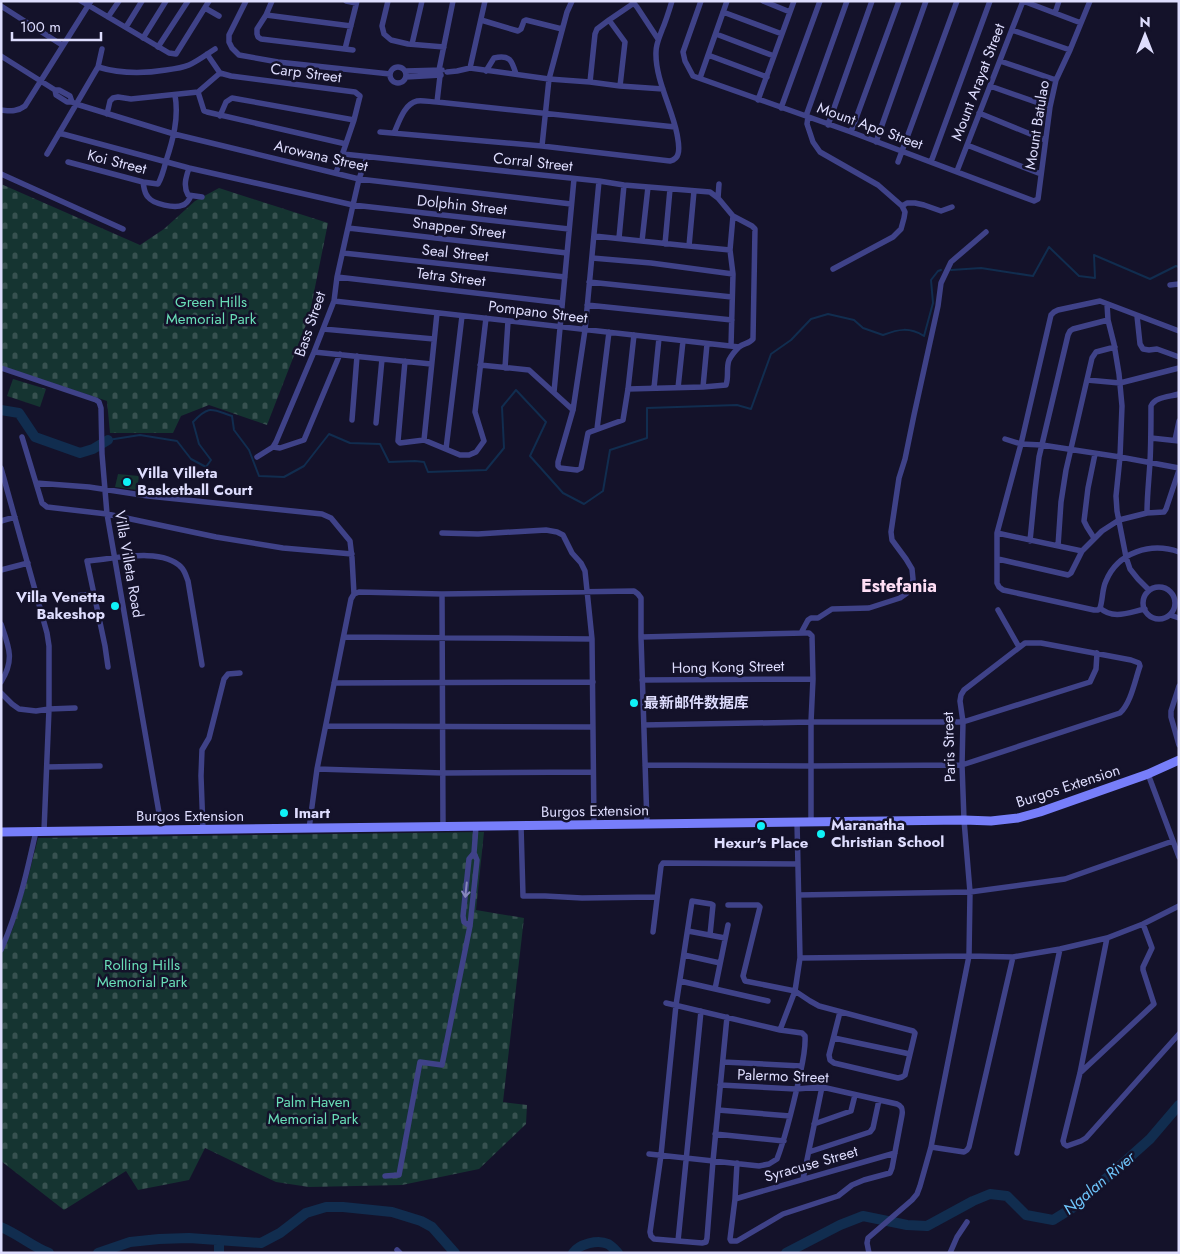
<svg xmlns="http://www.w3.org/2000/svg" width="1180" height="1254" font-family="Jost,'Noto Sans SC',sans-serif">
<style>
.grass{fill:#153431}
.cemetery{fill:url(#cemetery-stones)}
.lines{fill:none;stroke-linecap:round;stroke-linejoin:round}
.stream{stroke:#112d4f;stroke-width:2}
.river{stroke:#112d4f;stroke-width:10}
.street{stroke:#3f4288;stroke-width:5.5}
.secondary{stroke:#777efa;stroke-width:9}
.oneway{stroke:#8788bd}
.poi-dot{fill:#0ff2f7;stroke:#14122a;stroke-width:2}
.labels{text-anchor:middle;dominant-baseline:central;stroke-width:5;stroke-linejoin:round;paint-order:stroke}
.street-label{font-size:15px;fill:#deddfe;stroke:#14122a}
.park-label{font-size:15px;fill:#69ddb7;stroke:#14122a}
.poi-label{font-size:15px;font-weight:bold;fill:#deddfe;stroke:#14122a;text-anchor:start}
.water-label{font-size:16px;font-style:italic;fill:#6ec4fa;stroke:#14122a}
.quarter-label{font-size:18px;font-weight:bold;fill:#fedef5;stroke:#14122a}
</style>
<defs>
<pattern id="cemetery-stones" width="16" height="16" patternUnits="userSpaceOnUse" patternTransform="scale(1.25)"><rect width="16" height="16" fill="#153431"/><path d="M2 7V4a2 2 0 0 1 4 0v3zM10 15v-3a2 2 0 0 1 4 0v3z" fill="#375150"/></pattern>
</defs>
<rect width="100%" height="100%" fill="#14122a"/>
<path class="grass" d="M118,474L139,476L137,490L115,487Z"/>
<path class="cemetery" d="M1,184L140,245L164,229L195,201L219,188L328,223L309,317L267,425L209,405L181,416L173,433H110L107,401L1,366Z
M13,379L46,389L40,407L7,396Z
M484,832L476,910L524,918L503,1102L527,1105L526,1124L479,1169L402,1185L309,1187L276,1182L205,1148L189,1180L138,1190L126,1171L64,1210L1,1161V955L13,928L28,878L38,838Z"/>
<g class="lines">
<path class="stream" d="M951,270L981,268L1033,276L1049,247L1079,276L1095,278L1094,255L1150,279L1176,266L1179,267
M108,440L140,435L177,441L191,459L206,467L211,460L199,444L193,422C209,405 211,409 232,416L234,430L249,450L259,476L284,477L304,466L329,434L350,443L380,444L389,462L415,461L424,462L428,472L486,470L504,448L502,407L516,390L546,422L530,456L563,493L584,504L603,491L610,450L647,438V408L737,405L751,409L771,354L791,340L811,319L828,314L854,320L863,328L883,335C899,329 909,327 924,336L933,303L931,280L938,271L941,270"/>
<path class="river" d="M1,410L19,413L35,437L80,453L93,449L108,440
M1,1227C18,1234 33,1247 49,1253
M219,1240V1253
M98,1253L130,1242L159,1239L189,1238L261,1243L280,1233L306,1213L326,1207H343L392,1212L421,1221L432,1227L455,1253
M573,1253C579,1244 598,1239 608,1244C612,1246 615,1250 618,1253
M786,1253L840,1225L863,1216L907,1225L927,1226L973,1201L990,1194L1007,1196L1026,1215L1053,1220L1074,1207L1150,1139L1179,1105"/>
<path class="street" d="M81,1L169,53L176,54L209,1
M246,1L229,35V42L232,48L239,55L278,62L390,74
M272,1L266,15L257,29V34L258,37L261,39L353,50
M346,1L356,3
M388,1L382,26L384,34L391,40L408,44L444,47
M453,1L439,70L440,76L437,102L675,127
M632,1L637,7L658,39
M701,1L683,52L685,61L693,76L851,132L1034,201L1038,199L1050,107L1056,80L1070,50L1090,1
M763,1L790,12
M1023,1L1081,23
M1,6L62,45
M205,8L219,16
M723,12L782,34
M1055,13L1059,1
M266,15L351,26
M108,17L119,1
M481,20L518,31L521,29L524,21L526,20L562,29
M126,27L142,1
M1012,30L1070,50
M716,34L774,56
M143,38L166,1
M412,44L422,1
M158,47L188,1
M345,49L357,1
M207,54L220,73L231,76L355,92L360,96L354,120L336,173
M708,55L767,77
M1,56L55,90H59L70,96L72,102
M1000,61L1056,80
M390 75a8 8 0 1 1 16 0a8 8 0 1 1-16 0Z
M98,67C121,74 142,74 166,70C174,69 182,68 189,65C198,61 207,54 215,49
M470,68L485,1
M406,71L442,70
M486,71L494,58C510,54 512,61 516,74
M447,72L457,71L470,68L549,79L590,82L620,86L663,89
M406,77L441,75
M700,78L727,1
M590,82L595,34L597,29L609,20
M620,86L625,42L609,20L634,3
M990,86L1050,107
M55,90L56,95L67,102H72L76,104L174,134L359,179L571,204
M198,92L204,111L207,112L346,144
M758,100L794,1
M781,108L820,1
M1,110C11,111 17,112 25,106L91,1
M979,113L1045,140
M107,114L110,101L113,98L118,97L131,99L198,92L220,73
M220,116L226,102L232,98L354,120
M806,116L847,1
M808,117L807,124L813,142L820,152L878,185L902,206L905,212L904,218L901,229L893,237L833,269
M828,125L872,1
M380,132L542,146L670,161C674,160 677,158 678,154C680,148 678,140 677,134C672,108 655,79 656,52C656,44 659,38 662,30C666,21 669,11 672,1
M851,132L899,1
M59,133L189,168L353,205L569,229
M394,133C399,122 404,104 417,101C423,100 431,102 437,102
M876,142L926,1
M967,145L1041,174
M542,146L549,79L567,12L572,1
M47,154L98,67L102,49
M343,154L599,181L624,185L710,192L718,198
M68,162L143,182L158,184C162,177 164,169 166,161C173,140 179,118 175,95
M898,162L957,1
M931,162L990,1
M189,168C186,177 183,186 188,195L202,197
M957,171L1023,1
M1,174L123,229
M599,181L585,330L573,410L558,462V466L560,468L577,470L581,468L588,433L590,432L623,420L628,389L634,335
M143,182C144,187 144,193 148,197C153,204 175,209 183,205C187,204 189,200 191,196
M902,206L907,203H915L924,205L941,211L952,207
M348,228L567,253
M594,236L689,246L730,250
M619,238L624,185
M642,241L648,187
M665,244L670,189
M689,246L694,191
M343,253L565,277
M592,258L651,263L733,274
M337,277L562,303
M589,282L732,297
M1170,285L1179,284
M334,301L739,347
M1107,304L1108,320L1114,344L1119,374L1122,406L1120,457L1116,496L1117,511L1126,557L1130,569L1138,579L1149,590
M587,305L732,320
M1137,316L1140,344L1143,349L1149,350L1157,349L1179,357
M323,329L434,339
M731,346L733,274L730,250L733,216
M314,352L431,364
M405,361L398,441L400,443L424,440L460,455H469L476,452L484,441L475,412L486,318
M480,365L529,370L573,410
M1,368L96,400L99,402L101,408L102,454L107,514L162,830
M505,368L508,321
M1087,380L1120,383L1179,368
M703,387L707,344
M654,388L659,338
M678,388L683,341
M628,389L703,387L726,385C729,377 726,368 729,360C731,356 736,350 739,347C744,343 749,344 753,339L755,229L752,226L733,216L718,198L719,184
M554,392L574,179
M352,420L357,356
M376,423L382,359
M597,429L609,332
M22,437L42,503L47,507L107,514L216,537L283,548L352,554
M1151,438L1179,441
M1005,439L1021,444L1042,445L1120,457L1179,468
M424,440L437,313
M1175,440L1179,421
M273,447L280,448L304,440L340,354
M446,449L462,316
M257,457L273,447L276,442L314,352L334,301L337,277L353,205L359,179L367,157
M1,468L47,633L49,646V709L44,831
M36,483L89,487L148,496L322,514L331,518L350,541L352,558L354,594
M1147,513C1147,496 1149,479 1150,462C1151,443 1151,425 1151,406C1155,397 1169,397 1179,394
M1,521L15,517
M442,533L478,534L546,530L557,532L563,535L572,553L581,563L585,571L592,639L594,825
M997,533L1082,551
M1094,538L1087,527L1084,521L1088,488L1095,454
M1030,541L1035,490L1039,457L1068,335L1070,331L1073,329L1108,320
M1058,546L1061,502L1066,470L1092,358L1096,352L1115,347
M998,559L1068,575L1071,573L1082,551L1102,531L1119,520L1147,513L1164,512L1166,509L1179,470
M1,570L28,563
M1143 603a16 16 0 1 1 32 0a16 16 0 1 1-32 0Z
M442,594L443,827
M56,598L93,594
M1100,608C1103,599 1102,589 1106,581C1118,552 1151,542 1179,552
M1145,609C1130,612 1113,620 1100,608L1098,610H1094L1003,590L999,587L997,583V533L1021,444L1051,315L1054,312L1058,310L1100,301L1179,331
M998,610L1019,647
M1170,615L1179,618
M1,624C9,647 15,660 1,682
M801,633L808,620L811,618H818L832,609L869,608L900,598L907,593L912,586L913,579L912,569L906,559L892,540L891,532L899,478L905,459L914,415L938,306L941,283L951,262L986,232
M344,637L592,639
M641,637L804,633H809L812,636L813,679L811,722V822
M108,667L105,646L87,561C113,559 162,547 181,567C185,571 186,576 188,581L202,665
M642,680L813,679
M334,683L593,682
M1179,686L1171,711V717L1179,745
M1,693L12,704L19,709L36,711L49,709L75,708
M644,725L811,722H963L1090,682L1096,669L1097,653
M326,726L593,727
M645,765L811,766L962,765L1120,713C1131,703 1135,680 1140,666L1139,663L1131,660L1041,643H1025L964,690L961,695L960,701L963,722L962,765L964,820L970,892L969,956L931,1147L920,1186L917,1194L912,1200L868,1238L867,1243L869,1253
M47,767L100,766
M317,769L443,773L593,772
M1148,774L1179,857
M521,826L523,896H545L582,898L656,897
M309,829L317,769L351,599L354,594L359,592L442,594L634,591L638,594L641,598V637L647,824
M203,830L201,776L202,750L209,738L224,679L228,674L240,673
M799,895L970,892L1065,879L1173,841
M728,905H758L760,907L743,976L745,981L795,991L810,1001L819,1006L913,1031L915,1033L905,1075L902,1077L898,1078L834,1063L830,1060L829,1055L840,1012
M470,926L464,922L463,916L469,859L474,853
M688,931L725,938
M653,932L661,866L663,863L798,864
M710,935L713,905L711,904L692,901L676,1005L661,1155L650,1232L651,1236L654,1239L702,1243L706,1242L707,1238L713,1161L727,1017
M1107,938L1080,1073L1063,1141L1064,1144L1067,1146L1081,1141L1086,1138L1179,1034
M1,950C18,912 27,872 36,831
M684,955L720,963
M800,958L969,956L1013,957L1060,949L1107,938L1143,924L1179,906
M680,981L768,1001
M715,989L728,925
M780,1030L795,991L800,958L797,822
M834,1038L910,1054
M723,1062L801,1066
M1080,1073L1154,1004L1143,970V967L1152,948L1143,924
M720,1085L796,1089L822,1087L897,1104C902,1106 903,1109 902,1115L892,1168L890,1173L864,1180L852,1185L838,1196L783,1214L737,1241H731L730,1239L735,1199L737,1163
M718,1110L790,1116
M814,1124L851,1111L855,1095
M715,1134L784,1141
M931,1147L964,1152L967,1150L969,1147L1013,957
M809,1152L870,1132L873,1128L879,1100
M1017,1153L1060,949
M649,1154L759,1166L769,1164L777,1159C787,1133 793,1106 799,1079C802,1065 806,1050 805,1036L802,1033L780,1030L666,1003
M385,1176L399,1175L420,1062L442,1065L470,926L477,860L474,853L476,826
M803,1179L822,1087
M735,1199L895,1153
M678,1241L701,1011
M397,1250L400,1253
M950,1253L957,1237L967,1222"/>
<path class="secondary" d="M1,832L964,820L991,821L1018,818L1040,812L1148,774L1179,760"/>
</g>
<defs><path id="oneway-shaft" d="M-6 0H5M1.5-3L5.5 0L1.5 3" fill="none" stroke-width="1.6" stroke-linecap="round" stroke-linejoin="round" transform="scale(1.25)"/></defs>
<use class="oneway" href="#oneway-shaft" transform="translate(466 890) rotate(96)"/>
<g class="poi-dot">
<circle cx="127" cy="482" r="5"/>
<circle cx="115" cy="606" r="5"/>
<circle cx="634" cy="703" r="5"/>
<circle cx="284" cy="813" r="5"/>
<circle cx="761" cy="826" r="5"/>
<circle cx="821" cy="834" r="5"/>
</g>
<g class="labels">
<g class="street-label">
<text transform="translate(306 73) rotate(7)">Carp Street</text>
<text transform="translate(978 82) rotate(-69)">Mount Arayat Street</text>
<text transform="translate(1037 125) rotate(-81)">Mount Batulao</text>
<text transform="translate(870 126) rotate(20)">Mount Apo Street</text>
<text transform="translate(321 156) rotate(13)">Arowana Street</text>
<text transform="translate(117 162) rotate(14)">Koi Street</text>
<text transform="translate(533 162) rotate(6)">Corral Street</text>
<text transform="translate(462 205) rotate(6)">Dolphin Street</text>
<text transform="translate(459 228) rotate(7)">Snapper Street</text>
<text transform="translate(455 253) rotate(6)">Seal Street</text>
<text transform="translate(451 277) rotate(7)">Tetra Street</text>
<text transform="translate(538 312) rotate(7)">Pompano Street</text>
<text transform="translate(310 324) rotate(-71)">Bass Street</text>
<text transform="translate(129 564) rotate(80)">Villa Villeta Road</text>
<text transform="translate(728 667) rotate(-1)">Hong Kong Street</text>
<text transform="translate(949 747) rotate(-92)">Paris Street</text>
<text transform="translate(1068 786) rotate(-18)">Burgos Extension</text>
<text transform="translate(595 811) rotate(-1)">Burgos Extension</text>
<text x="190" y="816">Burgos Extension</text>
<text transform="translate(783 1076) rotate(2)">Palermo Street</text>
<text transform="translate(811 1164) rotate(-16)">Syracuse Street</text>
</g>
<g class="park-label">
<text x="211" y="302">Green Hills<tspan x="211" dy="17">Memorial Park</tspan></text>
<text x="142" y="965">Rolling Hills<tspan x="142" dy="17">Memorial Park</tspan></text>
<text x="313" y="1102">Palm Haven<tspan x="313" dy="17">Memorial Park</tspan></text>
</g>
<g class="poi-label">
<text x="137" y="473">Villa Villeta<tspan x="137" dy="17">Basketball Court</tspan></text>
<text x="105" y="597" text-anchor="end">Villa Venetta<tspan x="105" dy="17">Bakeshop</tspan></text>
<text x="644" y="703">最新邮件数据库</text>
<text x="294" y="813">Imart</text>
<text x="831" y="825">Maranatha<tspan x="831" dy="17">Christian School</tspan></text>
<text x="761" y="843" text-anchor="middle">Hexur's Place</text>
</g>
<g class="water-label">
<text transform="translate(1099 1183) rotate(-40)">Ngalan River</text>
</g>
<g class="quarter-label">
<text x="899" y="586">Estefania</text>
</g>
</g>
<rect width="1180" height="1254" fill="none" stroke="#deddfe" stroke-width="5"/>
<g transform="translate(1145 35)" stroke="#14122a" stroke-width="4" paint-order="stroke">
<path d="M0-4L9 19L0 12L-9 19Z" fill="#deddfe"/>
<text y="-8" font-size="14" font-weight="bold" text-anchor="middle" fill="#deddfe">N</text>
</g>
<path d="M12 32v8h89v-8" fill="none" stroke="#deddfe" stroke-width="2.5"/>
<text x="20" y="32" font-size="15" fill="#deddfe" stroke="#14122a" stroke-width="4" paint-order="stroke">100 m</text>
</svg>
